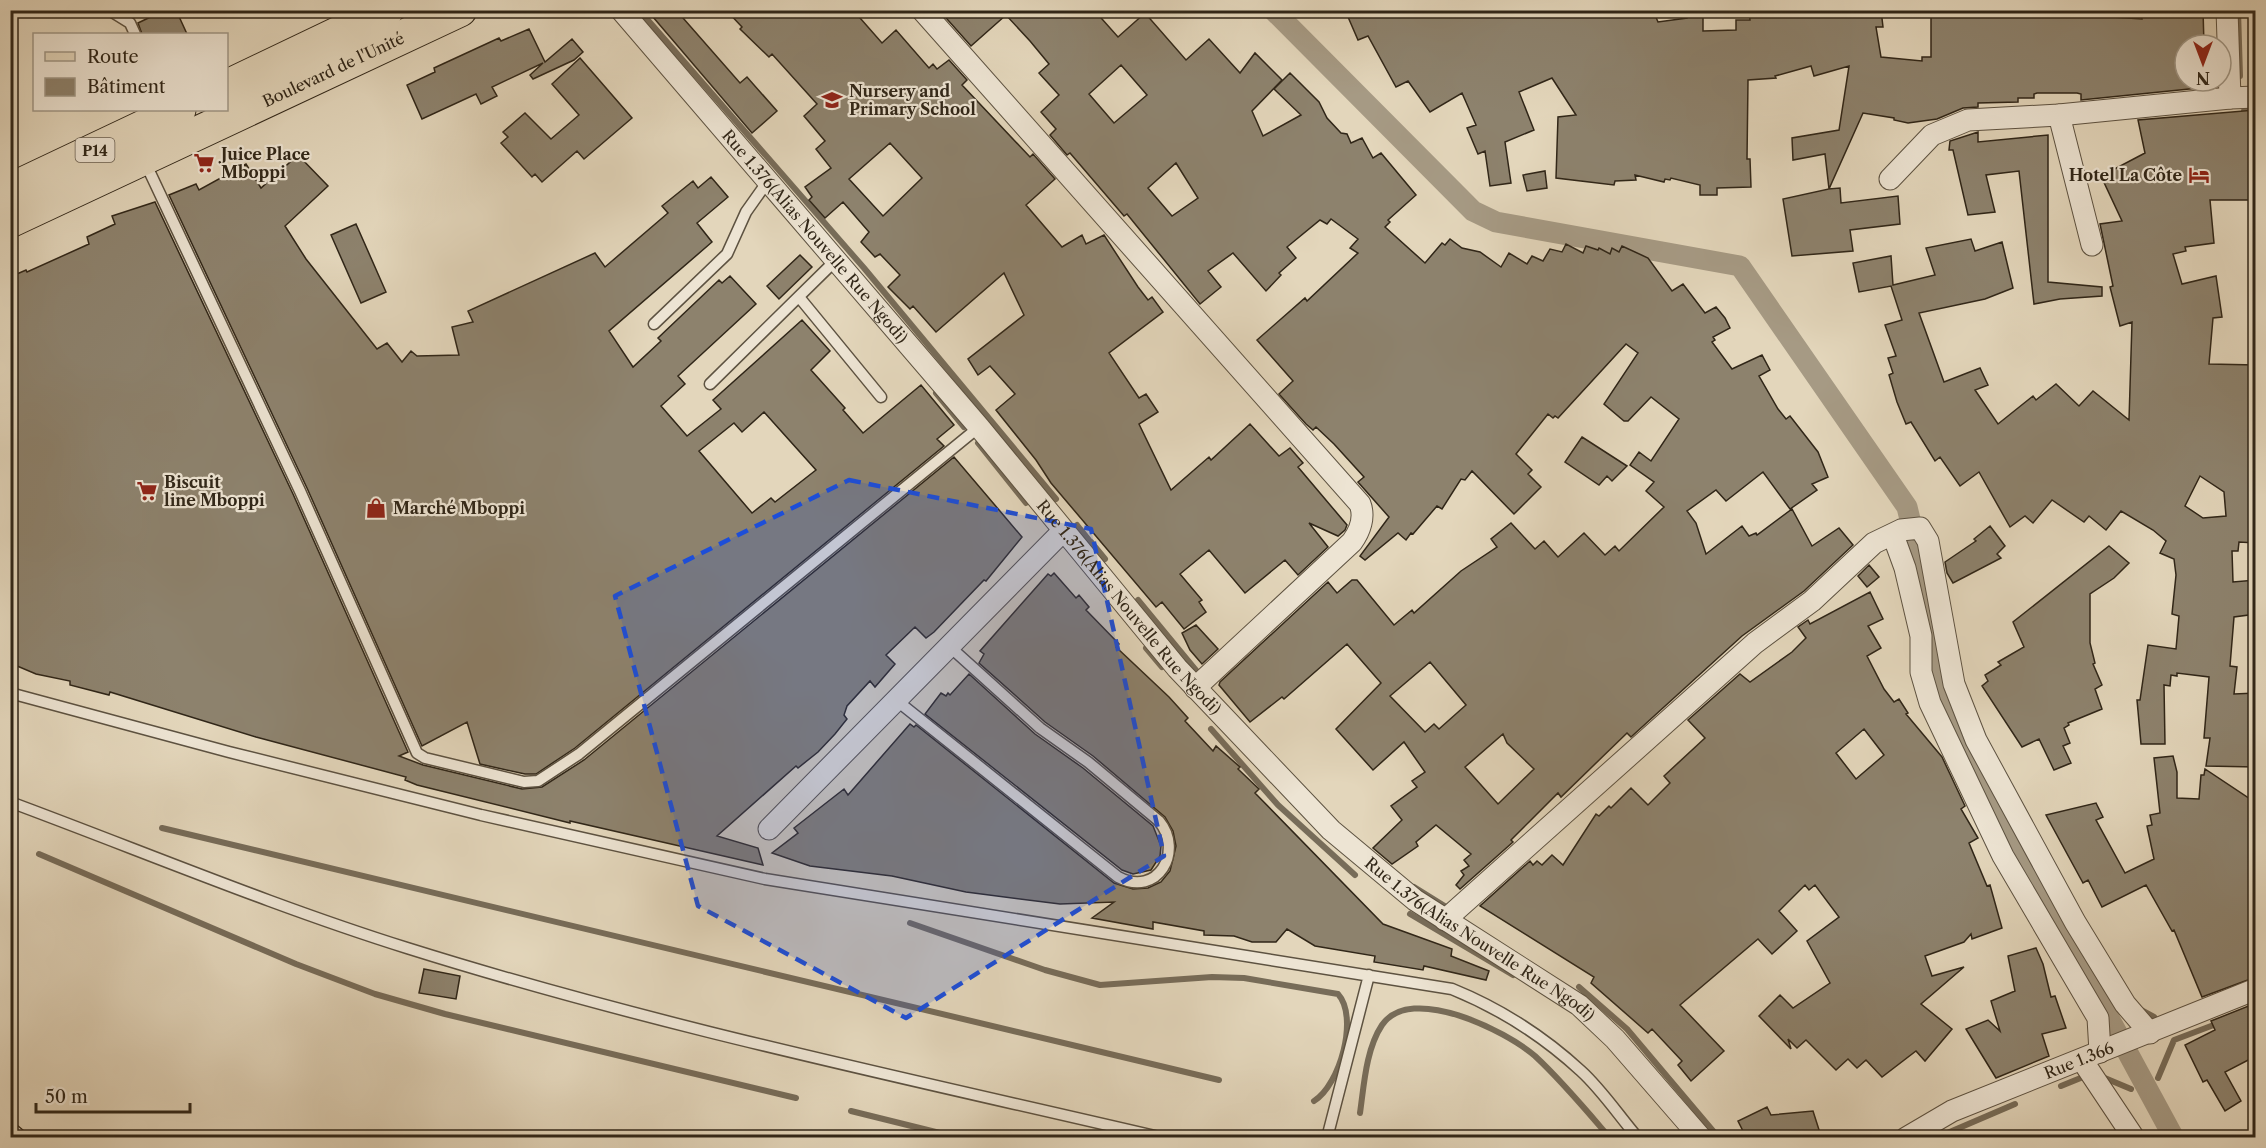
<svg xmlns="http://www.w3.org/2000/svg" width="2266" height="1148" font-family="'Libre Caslon Text',serif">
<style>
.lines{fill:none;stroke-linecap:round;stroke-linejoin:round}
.stream{stroke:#776c59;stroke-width:6}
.canal{stroke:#a69a84;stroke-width:21}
.building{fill:#8d826d;stroke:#302618;stroke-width:1.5;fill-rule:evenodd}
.service-casing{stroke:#5d5241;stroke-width:13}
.minor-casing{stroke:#5d5241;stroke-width:23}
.primary-casing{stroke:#302618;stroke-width:35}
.service{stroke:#ede4d3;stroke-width:10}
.minor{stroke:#ede4d3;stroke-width:21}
.primary{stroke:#e3d6bb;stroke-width:33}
.rail-casing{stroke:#302618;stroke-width:7}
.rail{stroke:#ede4d3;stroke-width:4.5;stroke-dasharray:14;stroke-linecap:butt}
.marked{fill:#1d4ed8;fill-opacity:0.2;stroke:#1d4ed8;stroke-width:4.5;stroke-dasharray:12 8;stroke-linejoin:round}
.labels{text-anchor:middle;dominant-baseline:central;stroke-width:4.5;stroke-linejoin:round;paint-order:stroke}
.shield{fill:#ede4d3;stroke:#695f50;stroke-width:1.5}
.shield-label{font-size:15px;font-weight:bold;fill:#302618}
.street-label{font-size:16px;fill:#302618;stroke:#ede4d3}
.poi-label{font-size:16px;font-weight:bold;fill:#302618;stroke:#ede4d3;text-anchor:start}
</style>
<rect width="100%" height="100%" fill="#e3d6bb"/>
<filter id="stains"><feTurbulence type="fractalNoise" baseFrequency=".00333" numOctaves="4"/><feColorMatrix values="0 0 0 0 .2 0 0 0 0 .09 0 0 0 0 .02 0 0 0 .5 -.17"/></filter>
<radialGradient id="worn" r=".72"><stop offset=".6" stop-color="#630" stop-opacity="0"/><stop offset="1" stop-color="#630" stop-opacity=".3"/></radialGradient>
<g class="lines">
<path class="stream" d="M639,10L864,268L1056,499
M2238,10L2240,76
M2219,81V94
M2244,111L2256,110
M936,393L964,427
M978,443L1026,503
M1077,525L1089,540
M1091,542L1105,559
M1138,600L1199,674
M1146,648L1162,667
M1211,729L1278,805L1355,875
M162,828L1219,1080
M39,854L296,964L375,994L445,1014L796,1098
M1414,887L1451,910
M1410,914L1513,975
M910,923L1045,970L1100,985L1212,977L1244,978L1338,994C1359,1017 1340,1085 1314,1101
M1579,987L1627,1029L1719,1138
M2141,1010L2154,1017
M2100,1076L2131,1089
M2158,1078L2174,1040L2219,1023
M2061,1086L2088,1075
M851,1111L960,1138
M1360,1113C1364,1085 1366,1049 1382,1025C1411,983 1506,1031 1535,1056C1562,1081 1586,1110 1610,1138
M1938,1137L2015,1104"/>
<path class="canal" d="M1273,10L1473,211L1496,222L1740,266L1907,507L1929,598L1940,701L1954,732L2174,1138"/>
</g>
<path class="building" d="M165,10H176L187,34H142L138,23Z
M647,10H676L740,83L747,77L777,111L752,133Z
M726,10H853L882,43L896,30L929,68L933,64L937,69L949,60L967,80L962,85L1030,157L1033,154L1055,179L1026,205L1062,247L1082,235L1086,244L1104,235L1138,287L1148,300L1152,297L1163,312L1109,353L1139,398L1146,394L1158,412L1139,424L1171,490L1209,457L1211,460L1250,424L1279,456L1290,448L1303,463L1298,467L1347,525L1345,530L1338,536L1309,523L1328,547L1298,575L1285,560L1245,593L1209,550L1180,574L1202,600L1199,602L1206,612L1184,629L1162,602L1156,607L1051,483L1036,460L996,410L1015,394L990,366L978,375L968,359L1024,315L1004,273L936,332L913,306L910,309L888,287L900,275L880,254L875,257L861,242L869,232L843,202L825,218L809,200L812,197L805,187L831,168L816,149L825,141L804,116L817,104L772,54L769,57L740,29L742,27ZM890,143L922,178L883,216L849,179Z
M939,10H1094L1118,37L1145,13L1186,60L1209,39L1240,73L1255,53L1282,80L1252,111L1263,136L1301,115L1274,89L1290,73L1319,102L1327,118L1341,133L1347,134L1351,143L1362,138L1373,158L1381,153L1416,195L1388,220L1390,222L1385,227L1425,263L1442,243L1445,245L1450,239L1462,248L1480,252L1501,267L1509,253L1527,264L1532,256L1543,261L1550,249L1562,252L1566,244L1583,253L1586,246L1598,250L1599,248L1610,254L1612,248L1619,252L1622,246L1648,258L1672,291L1683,284L1705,313L1716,307L1725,318L1730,328L1713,337L1715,340L1712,342L1732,369L1762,355L1770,370L1759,376L1778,409L1786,419L1790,416L1818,452L1828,477L1812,484L1817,490L1790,509L1763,472L1726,501L1716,490L1687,511L1696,523L1706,554L1742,526L1749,536L1756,533L1757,535L1792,509L1812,546L1839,528L1853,545L1804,591L1742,636L1631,737L1627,733L1561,797L1558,793L1511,840L1513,842L1460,889L1456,885L1464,875L1461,871L1469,866L1464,860L1471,854L1436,825L1416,842L1418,846L1392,864L1373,848L1402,820L1391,806L1417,787L1412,781L1425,772L1404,742L1373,770L1336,729L1381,683L1347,644L1284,699L1282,697L1250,722L1219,685L1220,682L1328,582L1337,593L1352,580H1357L1394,625L1412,610L1414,613L1461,571L1497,547L1491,539L1511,523L1535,549L1544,541L1558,557L1584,533L1605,555L1615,546L1619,551L1664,507L1646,491L1654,482L1630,465L1639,452L1651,461L1679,419L1651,397L1628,421H1624L1604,404L1638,353L1626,344L1558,418L1555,416L1553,418L1548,414L1516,454L1532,470L1528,474L1541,487L1514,514L1472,471L1465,480L1461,479L1442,509L1437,506L1413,534L1411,533L1406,540L1398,533L1365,560L1360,556L1389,517L1358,482L1364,477L1334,444L1316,427L1313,430L1306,424L1279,394L1293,381L1257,340L1305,298L1307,301L1358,253L1350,248L1358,239L1331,219L1327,224L1320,220L1287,247L1296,258L1279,273L1281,275L1266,291L1233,253L1208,271L1221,287L1200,304L1127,214L1124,216L1070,153L1067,155L1050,135L1056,129L1041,112L1059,95L1039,73L1049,64L1030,41L1006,15L971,46ZM1121,65L1147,95L1114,123L1089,94ZM1176,163L1198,198L1172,216L1148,188ZM1430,662L1466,705L1439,729L1434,724L1425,732L1390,696ZM1503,734L1507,743L1534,769L1498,804L1465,767Z
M1345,10H1653L1658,22L1687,18V13L1703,12V31L1736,30V20H1750L1749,10H1881L1883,27H1876L1881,57L1922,61V57H1931V14L1972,10H2097V16L2142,19V10H2203L2204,45H2185V81H2206L2199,88L2081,100V94L2077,93H2037L2034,94V98H2018V102L1978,103V107L1963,108L1937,119L1908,123L1894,120V118L1863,113L1829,189L1840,188L1841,203L1898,196L1900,224L1850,230L1853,251L1792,256L1783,199L1829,189L1825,154L1793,160L1792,138L1839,130L1849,66L1814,76L1811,66L1775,76L1776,78L1748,80L1747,159H1750L1751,187L1717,188V195H1700V185L1671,178L1670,180L1665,179L1664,182L1635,175L1636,180L1615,181L1614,185L1556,178L1558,117L1576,115L1552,78L1519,92L1534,130L1505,142L1511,183L1490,186L1485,151L1478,154L1467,128L1476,125L1462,93L1430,112L1408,81L1396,87L1368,36L1358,40Z
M529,29L545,62L572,39L583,52L574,60L533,79L530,75L543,63L492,87L497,96L481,104L476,94L422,119L407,85L435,72L434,68L499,38L501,41Z
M580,58L632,118L584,159L577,151L542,182L535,174L532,177L501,143L508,137L503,132L525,113L551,139L579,115L552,84Z
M2255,110L2256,200H2210L2214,243L2185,247L2186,251L2173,254L2182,284L2216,276L2222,317L2213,318L2209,364L2256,365V543L2239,542L2238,551H2232L2233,582L2256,580V614L2234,617L2230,666L2237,667L2234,694L2256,693V767L2206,766L2210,738H2204L2209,677L2177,673V676L2171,675L2170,686L2164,685L2165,744H2141L2137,700H2140L2148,645L2176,649L2179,616L2172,614L2176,575L2174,559L2160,553L2166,541L2153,530L2121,511L2106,530L2089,516L2084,522L2052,500L2033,523L2025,516L2010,527L1979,472L1960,486L1940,457L1935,461L1911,422L1906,424L1897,402L1889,375L1893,373L1888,358L1896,356L1885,325L1902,320L1891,286L1859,292L1853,263L1891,256L1893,285L1935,275L1926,248L1971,239L1975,251L2002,242L2013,288L1985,299L1919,313L1944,382L1980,368L1988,385L1975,390L1998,424L2033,396L2036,400L2056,384L2079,406L2093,391L2129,420L2132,322L2120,326L2110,287L2113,286L2100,224L2122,221L2101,176L2145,153L2138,120ZM2200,476L2224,492L2226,516L2203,518L2185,506Z
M1978,132V142L2048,135V282L2102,287V296L2060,299L2034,304L2019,171L1986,175L1995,212L1968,215L1953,150H1949L1950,141Z
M298,155L328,186L285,226L306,259L377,349L387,343L402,362L411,351L417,356L459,355L452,327L473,322L468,311L595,253L605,267L668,213L662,206L693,181L698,188L711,177L728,197L697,223L712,242L609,331L633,367L661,341L658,338L719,280L722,283L730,276L756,304L678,376L685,384L661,406L687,436L721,409L713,400L802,320L830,351L811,370L845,408L843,410L863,433L921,385L954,425L937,439L944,446L575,748L536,774H525L480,764L467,722L422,746L307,488L169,195L196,184L199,190L246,164L261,188ZM764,412L816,470L775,502L771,498L752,513L699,451L734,423L742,432Z
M1545,171L1547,188L1527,191L1523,175Z
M155,202L293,494L408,752L399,756L423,765L522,789L542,787L584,760L954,457L1022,537L986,581L984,580L934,632L926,638L915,627L886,655L895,664L875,687L870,681L847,706L844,715L847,719L835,734L818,752L798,768L796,766L717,836L758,848L763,865L570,821V823L417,785L405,780L406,777L256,737L110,692L109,695L70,685V681L36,674L10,663V277L26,270L27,272L89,244L87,237L115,224L112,216Z
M356,224L386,292L361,303L331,235Z
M800,255L812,267L779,299L767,286Z
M1582,437L1627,466L1612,481L1607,476L1599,485L1565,462Z
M1990,526L2005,546L1997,554L2001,558L1953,583L1947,573L1945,562L1976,541L1974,539Z
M2109,546L2129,563L2114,578L2090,594V643L2095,663L2093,664L2102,685L2095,689L2102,709L2068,723L2069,725L2064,728L2070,743L2063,746L2071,763L2054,770L2039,739L2022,747L1982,686L1988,681L1985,675L2001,665L1998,662L2024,647L2013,622Z
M1869,565L1879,577L1867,587L1858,576Z
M1054,573L1076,598L1079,595L1089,607L1086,610L1119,644L1116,647L1169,697L1188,718L1185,721L1213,751L1216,746L1240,767L1238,769L1259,789L1255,793L1383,924L1452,949L1451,956L1489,971L1486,980L1424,966L1423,970L1374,962L1375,956L1315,946L1287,929L1276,942H1252L1234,936L1204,935V931L1153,922V929L1092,918L1114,902L1060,904L966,892L892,876L810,866L772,853L798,833L794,828L844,789L848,795L910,724L914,727L916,725L1114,883L1133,889L1148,888L1161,882L1170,871L1176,846L1173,831L1165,817L1093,756L1045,722L979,663L984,654L980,651L1048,574L1051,576Z
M1870,592L1883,619L1868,626L1881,648L1867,656L1884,689L1894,702L1899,699L1908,713L1906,714L1942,757L1965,806L1961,809L1978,838L1969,843L1987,886L1990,885L2002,928L1972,939L1971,934L1964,942L1925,956L1932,976L1964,967L1921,1004L1952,1029L1925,1061L1916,1051L1882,1077L1866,1060L1857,1068L1848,1059L1836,1070L1806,1040L1797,1048L1788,1039L1791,1049L1759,1016L1780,995L1793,1008L1830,983L1807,941L1839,917L1815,885L1809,890L1805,885L1779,911L1797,931L1772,954L1758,939L1680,1005L1724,1051L1691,1081L1678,1065L1682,1061L1652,1029L1648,1033L1591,983L1594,977L1480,906L1530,861L1533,865L1537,861L1542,865L1552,855L1563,865L1596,814L1599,816L1609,806L1611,808L1631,788L1648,805L1670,783L1664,776L1705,738L1688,720L1740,674L1750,682L1792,652L1806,638L1798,627L1808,620L1810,624ZM1864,729L1884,755L1856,779L1836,753Z
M1196,625L1218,649L1202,664L1190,650L1182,633Z
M969,674L1035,734L1083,768L1153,826L1161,846L1160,856L1151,870L1133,874L1122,870L925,714L941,693L946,696L948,693L950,695Z
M2173,756L2177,772V798L2199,799L2201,775H2204L2205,769L2256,803V977L2202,997L2174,930L2172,931L2146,885L2102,907L2088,880L2083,883L2046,815L2096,803L2103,817L2096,820L2125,873L2154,859L2147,826L2152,825L2150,815L2160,813L2154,758Z
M2036,948L2043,964L2051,997L2055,996L2066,1028L2042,1034L2049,1056L1996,1078L1966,1029L1988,1020L2000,1031L1991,1001L2015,991L2008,956Z
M424,969L460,976L456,999L419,993Z
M2256,1003V1056L2225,1072L2241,1101L2225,1111L2207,1080L2203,1082L2185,1045L2215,1030L2211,1021Z
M1767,1107L1771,1115L1813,1111L1820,1133L1807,1135V1137H1746L1738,1121Z"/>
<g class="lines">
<g class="service-casing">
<path id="service" d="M109,10L130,23L135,34
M144,160L300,491L417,753L425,758L524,782L538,781L579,754L979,427
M799,297L881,397
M654,324L727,254L746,212L768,181
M710,384L836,260
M10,693L229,752L481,815L765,879L1452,989C1501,1009 1542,1035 1581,1071C1602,1090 1619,1116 1638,1138
M896,700L1118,877C1158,898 1184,851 1159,821L1088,762L1040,728L949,646
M10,802C142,851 273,906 407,948C655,1026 910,1079 1163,1138
M1327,1138L1369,975"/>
</g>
<g class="minor-casing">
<g id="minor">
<path id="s1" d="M621,10L979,427L1177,668L1331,830L1415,900L1579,1005L1615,1039L1701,1138"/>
<path d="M922,10L1360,504C1365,517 1360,531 1352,542L1195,688"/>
<path d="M2227,10L2230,98L2256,97"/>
<path d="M2059,115L2092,245"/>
<path d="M1890,179L1932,135L1968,120L2059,115L2230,98"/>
<path d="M1893,535L1905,568L1921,636V672L1930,703L2003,856L2098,1018L2100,1052"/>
<path d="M769,829L1063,531"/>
<path d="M1445,920L1755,643L1812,601L1874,543L1901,530L1920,528L1928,541L1954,684L1976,740L2075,922L2125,1004L2150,1033"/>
<path d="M2082,1060L2134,1138"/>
<path id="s2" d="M1906,1138L1952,1111L2256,989"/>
</g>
</g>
<g class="primary-casing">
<g id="primary">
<path d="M226,87L387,10"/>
<path d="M10,190L179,110"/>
<path id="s3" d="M10,221L460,10"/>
</g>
</g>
<use href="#service" class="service"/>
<use href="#minor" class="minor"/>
<use href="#primary" class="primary"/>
<g class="rail-casing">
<path id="rail" d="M10,1123L28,1138"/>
</g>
<use href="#rail" class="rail"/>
</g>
<path class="marked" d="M849,480L1091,529L1164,856L906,1018L698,906L615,596Z"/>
<defs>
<g id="school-bare" transform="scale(1.62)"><path d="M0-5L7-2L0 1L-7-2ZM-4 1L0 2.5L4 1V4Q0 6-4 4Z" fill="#8f2418" stroke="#ede4d3" stroke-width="2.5" paint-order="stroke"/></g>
<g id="supermarket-bare" transform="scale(1.62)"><path d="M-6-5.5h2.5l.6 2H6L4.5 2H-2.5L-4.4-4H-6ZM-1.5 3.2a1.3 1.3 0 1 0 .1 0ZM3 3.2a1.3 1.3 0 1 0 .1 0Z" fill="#8f2418" stroke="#ede4d3" stroke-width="2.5" paint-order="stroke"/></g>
<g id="hotel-bare" transform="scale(1.62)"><path d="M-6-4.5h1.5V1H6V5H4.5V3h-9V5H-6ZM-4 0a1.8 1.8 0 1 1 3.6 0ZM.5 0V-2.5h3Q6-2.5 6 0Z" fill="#8f2418" stroke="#ede4d3" stroke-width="2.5" paint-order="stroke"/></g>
<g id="shop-bare" transform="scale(1.62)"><path d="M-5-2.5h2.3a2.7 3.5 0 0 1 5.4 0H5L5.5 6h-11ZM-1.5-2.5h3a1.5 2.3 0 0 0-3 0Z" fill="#8f2418" stroke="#ede4d3" stroke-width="2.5" paint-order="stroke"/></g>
</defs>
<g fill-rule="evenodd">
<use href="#school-bare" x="832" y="100"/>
<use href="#supermarket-bare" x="204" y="163"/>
<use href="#hotel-bare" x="2199" y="175"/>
<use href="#supermarket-bare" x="147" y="491"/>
<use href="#shop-bare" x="376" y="508"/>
</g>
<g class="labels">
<rect class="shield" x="75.5" y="138" width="39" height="24" rx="4.5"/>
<g class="shield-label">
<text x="95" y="150">P14</text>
</g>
<g class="street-label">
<text stroke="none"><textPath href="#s3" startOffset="357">Boulevard de l'Unité</textPath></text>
<text stroke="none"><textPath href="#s1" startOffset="298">Rue 1.376(Alias Nouvelle Rue Ngodi)</textPath></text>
<text stroke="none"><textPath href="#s1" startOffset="784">Rue 1.376(Alias Nouvelle Rue Ngodi)</textPath></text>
<text stroke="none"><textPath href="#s1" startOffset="1270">Rue 1.376(Alias Nouvelle Rue Ngodi)</textPath></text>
<text stroke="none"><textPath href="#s2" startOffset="190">Rue 1.366</textPath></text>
</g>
<g class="poi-label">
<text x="849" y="91">Nursery and<tspan x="849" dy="18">Primary School</tspan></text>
<text x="221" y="154">Juice Place<tspan x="221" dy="18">Mboppi</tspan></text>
<text x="2182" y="175" text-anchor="end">Hotel La Côte</text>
<text x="164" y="482">Biscuit<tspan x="164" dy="18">line Mboppi</tspan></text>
<text x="393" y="508">Marché Mboppi</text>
</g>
</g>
<rect width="2266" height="1148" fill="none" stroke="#e3d6bb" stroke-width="36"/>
<rect x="12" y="12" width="2242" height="1124" fill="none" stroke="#302618" stroke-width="3"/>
<rect x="18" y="18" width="2230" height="1112" fill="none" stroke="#302618" stroke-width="1.5"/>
<rect x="33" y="33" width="195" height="78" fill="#ede4d3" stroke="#a19888" stroke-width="1.5"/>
<rect x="45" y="52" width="30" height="9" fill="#e3d6bb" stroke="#a19888" stroke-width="1.5"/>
<text x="87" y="63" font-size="18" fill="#302618">Route</text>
<rect x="45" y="78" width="30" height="18" fill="#8d826d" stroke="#a19888" stroke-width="1.5"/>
<text x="87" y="93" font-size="18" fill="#302618">Bâtiment</text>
<g transform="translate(2203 63) rotate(180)"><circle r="28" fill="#ede4d3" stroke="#a19888" stroke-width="1.5"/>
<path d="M0-4.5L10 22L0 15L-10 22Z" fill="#8f2418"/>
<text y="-9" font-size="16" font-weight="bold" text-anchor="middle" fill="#302618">N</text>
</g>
<path d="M36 1103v9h154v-9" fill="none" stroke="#302618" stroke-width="3"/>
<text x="45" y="1103" font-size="18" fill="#302618" stroke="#ede4d3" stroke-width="4.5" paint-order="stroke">50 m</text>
<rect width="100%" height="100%" filter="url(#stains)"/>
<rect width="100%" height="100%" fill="url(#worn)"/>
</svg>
